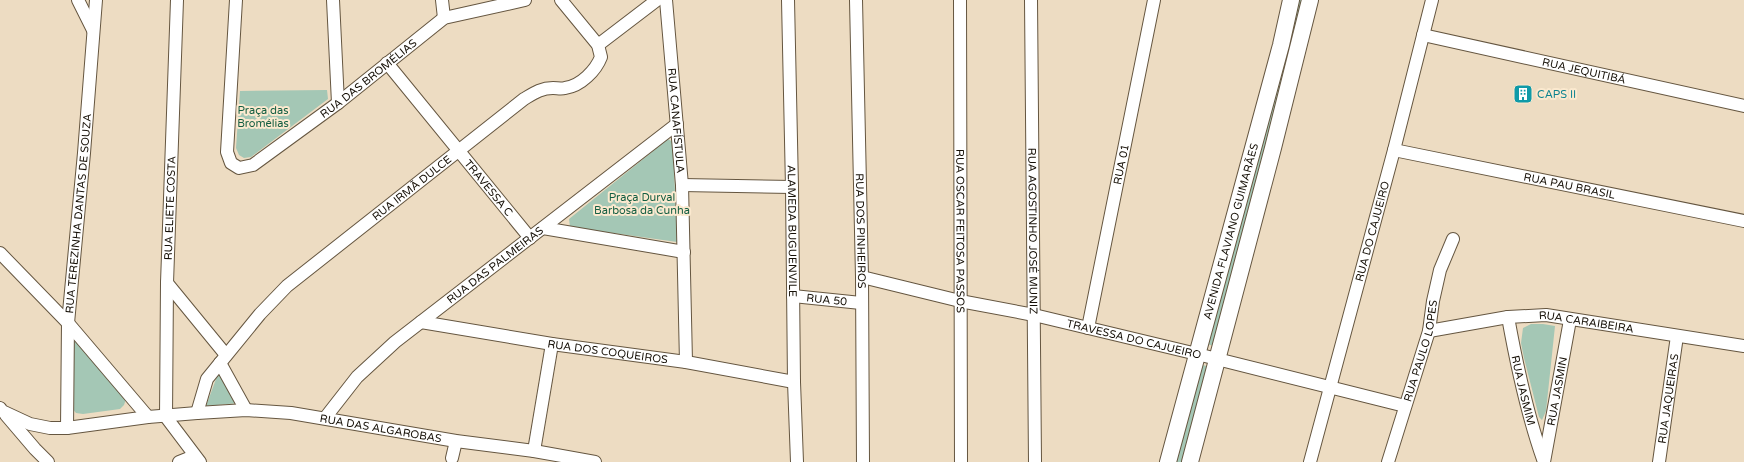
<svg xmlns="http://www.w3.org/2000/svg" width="1744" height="462" font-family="'Varela Round',sans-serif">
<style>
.green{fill:#a4c7b5}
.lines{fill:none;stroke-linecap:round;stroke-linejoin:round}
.minor-casing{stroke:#655640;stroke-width:14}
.major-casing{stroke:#655640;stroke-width:18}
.minor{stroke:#fff;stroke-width:12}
.major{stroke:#fff;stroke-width:16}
.labels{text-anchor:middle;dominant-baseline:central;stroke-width:4;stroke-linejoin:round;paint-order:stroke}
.street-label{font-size:11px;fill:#150f06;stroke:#fbe9cf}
.culture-label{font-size:11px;fill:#0d838f;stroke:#fbe9cf;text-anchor:start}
.park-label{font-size:11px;fill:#145e42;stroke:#fbe9cf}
</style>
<rect width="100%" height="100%" fill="#eddcc2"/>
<path class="green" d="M1292,0H1309L1215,346L1210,345L1205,342Z
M327,90L328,99L251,157L244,158L239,155L236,148L240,91Z
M668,139L673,142L677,242L570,227L569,219Z
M1531,324H1543L1555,326L1546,411L1542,420L1539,417L1524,358L1521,343L1523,328Z
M73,338L126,399L124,405L120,409L83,414L76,413L71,407Z
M1199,364L1210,367L1189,462H1171Z
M219,371L239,403L206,406Z"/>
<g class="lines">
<g class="minor-casing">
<g id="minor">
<path d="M78,0L93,30"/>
<path id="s1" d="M236,0L227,152L231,163L239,168L253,165L338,103L444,18L525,0"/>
<path d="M333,0L338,103"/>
<path d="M442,0L444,18"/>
<path id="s2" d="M666,0L682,185L686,362"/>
<path id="s3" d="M788,0L792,187L794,382L797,462"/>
<path id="s4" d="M856,0L862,277L863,462"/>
<path id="s5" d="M960,0L961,462"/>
<path id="s6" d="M1031,0L1035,462"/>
<path id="s7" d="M1423,35L1744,106"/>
<path d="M598,45L657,0"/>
<path id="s8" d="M387,63L530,238"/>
<path id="s9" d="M1394,150L1744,221"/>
<path d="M682,185L792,187"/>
<path d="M543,228L684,252"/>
<path d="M0,253L68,323L148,417"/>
<path id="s10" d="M862,277L960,301L1034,315L1197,354L1405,406"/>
<path d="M167,283L226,355"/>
<path id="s11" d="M793,296L861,303"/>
<path id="s12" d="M1508,317C1517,367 1527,415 1544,462"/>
<path id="s13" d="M421,322L552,344L686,362L794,382"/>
<path id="s14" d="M1088,328L1154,0"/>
<path id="s15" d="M1429,331L1508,317L1546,315L1744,346"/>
<path d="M220,363L246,410"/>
<path id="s16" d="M0,408L2,411L30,424L50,428H67L148,417L197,413L246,410L291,413L456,441L534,451L595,462"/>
<path id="s17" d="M197,413L207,379L260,314L287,286L524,99C534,93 541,88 553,88C557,88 561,89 565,88C581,86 596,70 601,57L598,45L561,0"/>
<path d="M6,415L35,449L48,462"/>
<path id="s18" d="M166,417L167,283L177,0"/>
<path d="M166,417L200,462"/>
<path id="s19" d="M325,418L357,377L395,342L677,124"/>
<path id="s20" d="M67,428L68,323L84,153L96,0"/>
<path d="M534,451L552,344"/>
<path d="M452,458L456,441"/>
<path d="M179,462L194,456"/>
<path id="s21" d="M1310,462L1394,150L1432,0"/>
<path id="s22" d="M1388,462L1429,331L1433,301L1440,270L1453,239"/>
<path id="s23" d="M1544,462L1570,320"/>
<path id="s24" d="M1659,462L1677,336"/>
</g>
</g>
<g class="major-casing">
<g id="major">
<path id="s25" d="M1168,462L1281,45L1291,0"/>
<path d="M1190,462L1273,148L1310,0"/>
</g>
</g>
<use href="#minor" class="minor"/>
<use href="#major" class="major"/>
</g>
<defs>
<g id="building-square" transform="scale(1)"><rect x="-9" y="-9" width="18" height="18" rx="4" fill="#0f9aa8" stroke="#fbe9cf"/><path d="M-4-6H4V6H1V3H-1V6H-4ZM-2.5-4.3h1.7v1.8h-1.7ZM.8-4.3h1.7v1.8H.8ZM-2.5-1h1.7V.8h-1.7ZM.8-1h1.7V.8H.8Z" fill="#fff"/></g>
</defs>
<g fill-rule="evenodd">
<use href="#building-square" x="1523" y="94"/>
</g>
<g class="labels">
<g class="street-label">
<text stroke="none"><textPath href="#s7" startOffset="165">RUA JEQUITIBÁ</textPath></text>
<text stroke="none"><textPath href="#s1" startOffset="332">RUA DAS BROMÉLIAS</textPath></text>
<text stroke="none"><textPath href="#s2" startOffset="121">RUA CANAFÍSTULA</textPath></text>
<text stroke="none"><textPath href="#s14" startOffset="167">RUA 01</textPath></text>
<text stroke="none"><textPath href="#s9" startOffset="179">RUA PAU BRASIL</textPath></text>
<text stroke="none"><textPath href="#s17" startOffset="317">RUA IRMÃ DULCE</textPath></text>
<text stroke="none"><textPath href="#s8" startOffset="161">TRAVESSA C</textPath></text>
<text stroke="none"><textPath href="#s18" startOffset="209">RUA ELIETE COSTA</textPath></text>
<text stroke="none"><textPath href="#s20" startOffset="215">RUA TEREZINHA DANTAS DE SOUZA</textPath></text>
<text stroke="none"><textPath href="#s3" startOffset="231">ALAMEDA BUGUENVILE</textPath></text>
<text stroke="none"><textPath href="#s4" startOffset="231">RUA DOS PINHEIROS</textPath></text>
<text stroke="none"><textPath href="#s5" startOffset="231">RUA OSCAR FEITOSA PASSOS</textPath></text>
<text stroke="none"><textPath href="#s6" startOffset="231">RUA AGOSTINHO JOSÉ MUNIZ</textPath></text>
<text stroke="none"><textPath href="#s25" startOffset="239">AVENIDA FLAVIANO GUIMARÃES</textPath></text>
<text stroke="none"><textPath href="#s21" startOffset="239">RUA DO CAJUEIRO</textPath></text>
<text stroke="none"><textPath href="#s19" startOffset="230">RUA DAS PALMEIRAS</textPath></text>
<text stroke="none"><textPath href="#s11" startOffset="34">RUA 50</textPath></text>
<text stroke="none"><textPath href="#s15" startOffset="159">RUA CARAIBEIRA</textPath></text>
<text stroke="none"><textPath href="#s10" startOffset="279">TRAVESSA DO CAJUEIRO</textPath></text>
<text stroke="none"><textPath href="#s22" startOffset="116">RUA PAULO LOPES</textPath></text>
<text stroke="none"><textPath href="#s13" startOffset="189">RUA DOS COQUEIROS</textPath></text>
<text stroke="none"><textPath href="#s12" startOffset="75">RUA JASMIM</textPath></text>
<text stroke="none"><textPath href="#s23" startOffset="72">RUA JASMIN</textPath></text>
<text stroke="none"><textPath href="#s24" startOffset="64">RUA JAQUEIRAS</textPath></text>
<text stroke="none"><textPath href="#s16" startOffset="388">RUA DAS ALGAROBAS</textPath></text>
</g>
<g class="culture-label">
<text x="1537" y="94">CAPS II</text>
</g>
<g class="park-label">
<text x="263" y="110">Praça das<tspan x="263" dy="13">Bromélias</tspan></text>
<text x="642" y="197">Praça Durval<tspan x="642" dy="13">Barbosa da Cunha</tspan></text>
</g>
</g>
</svg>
